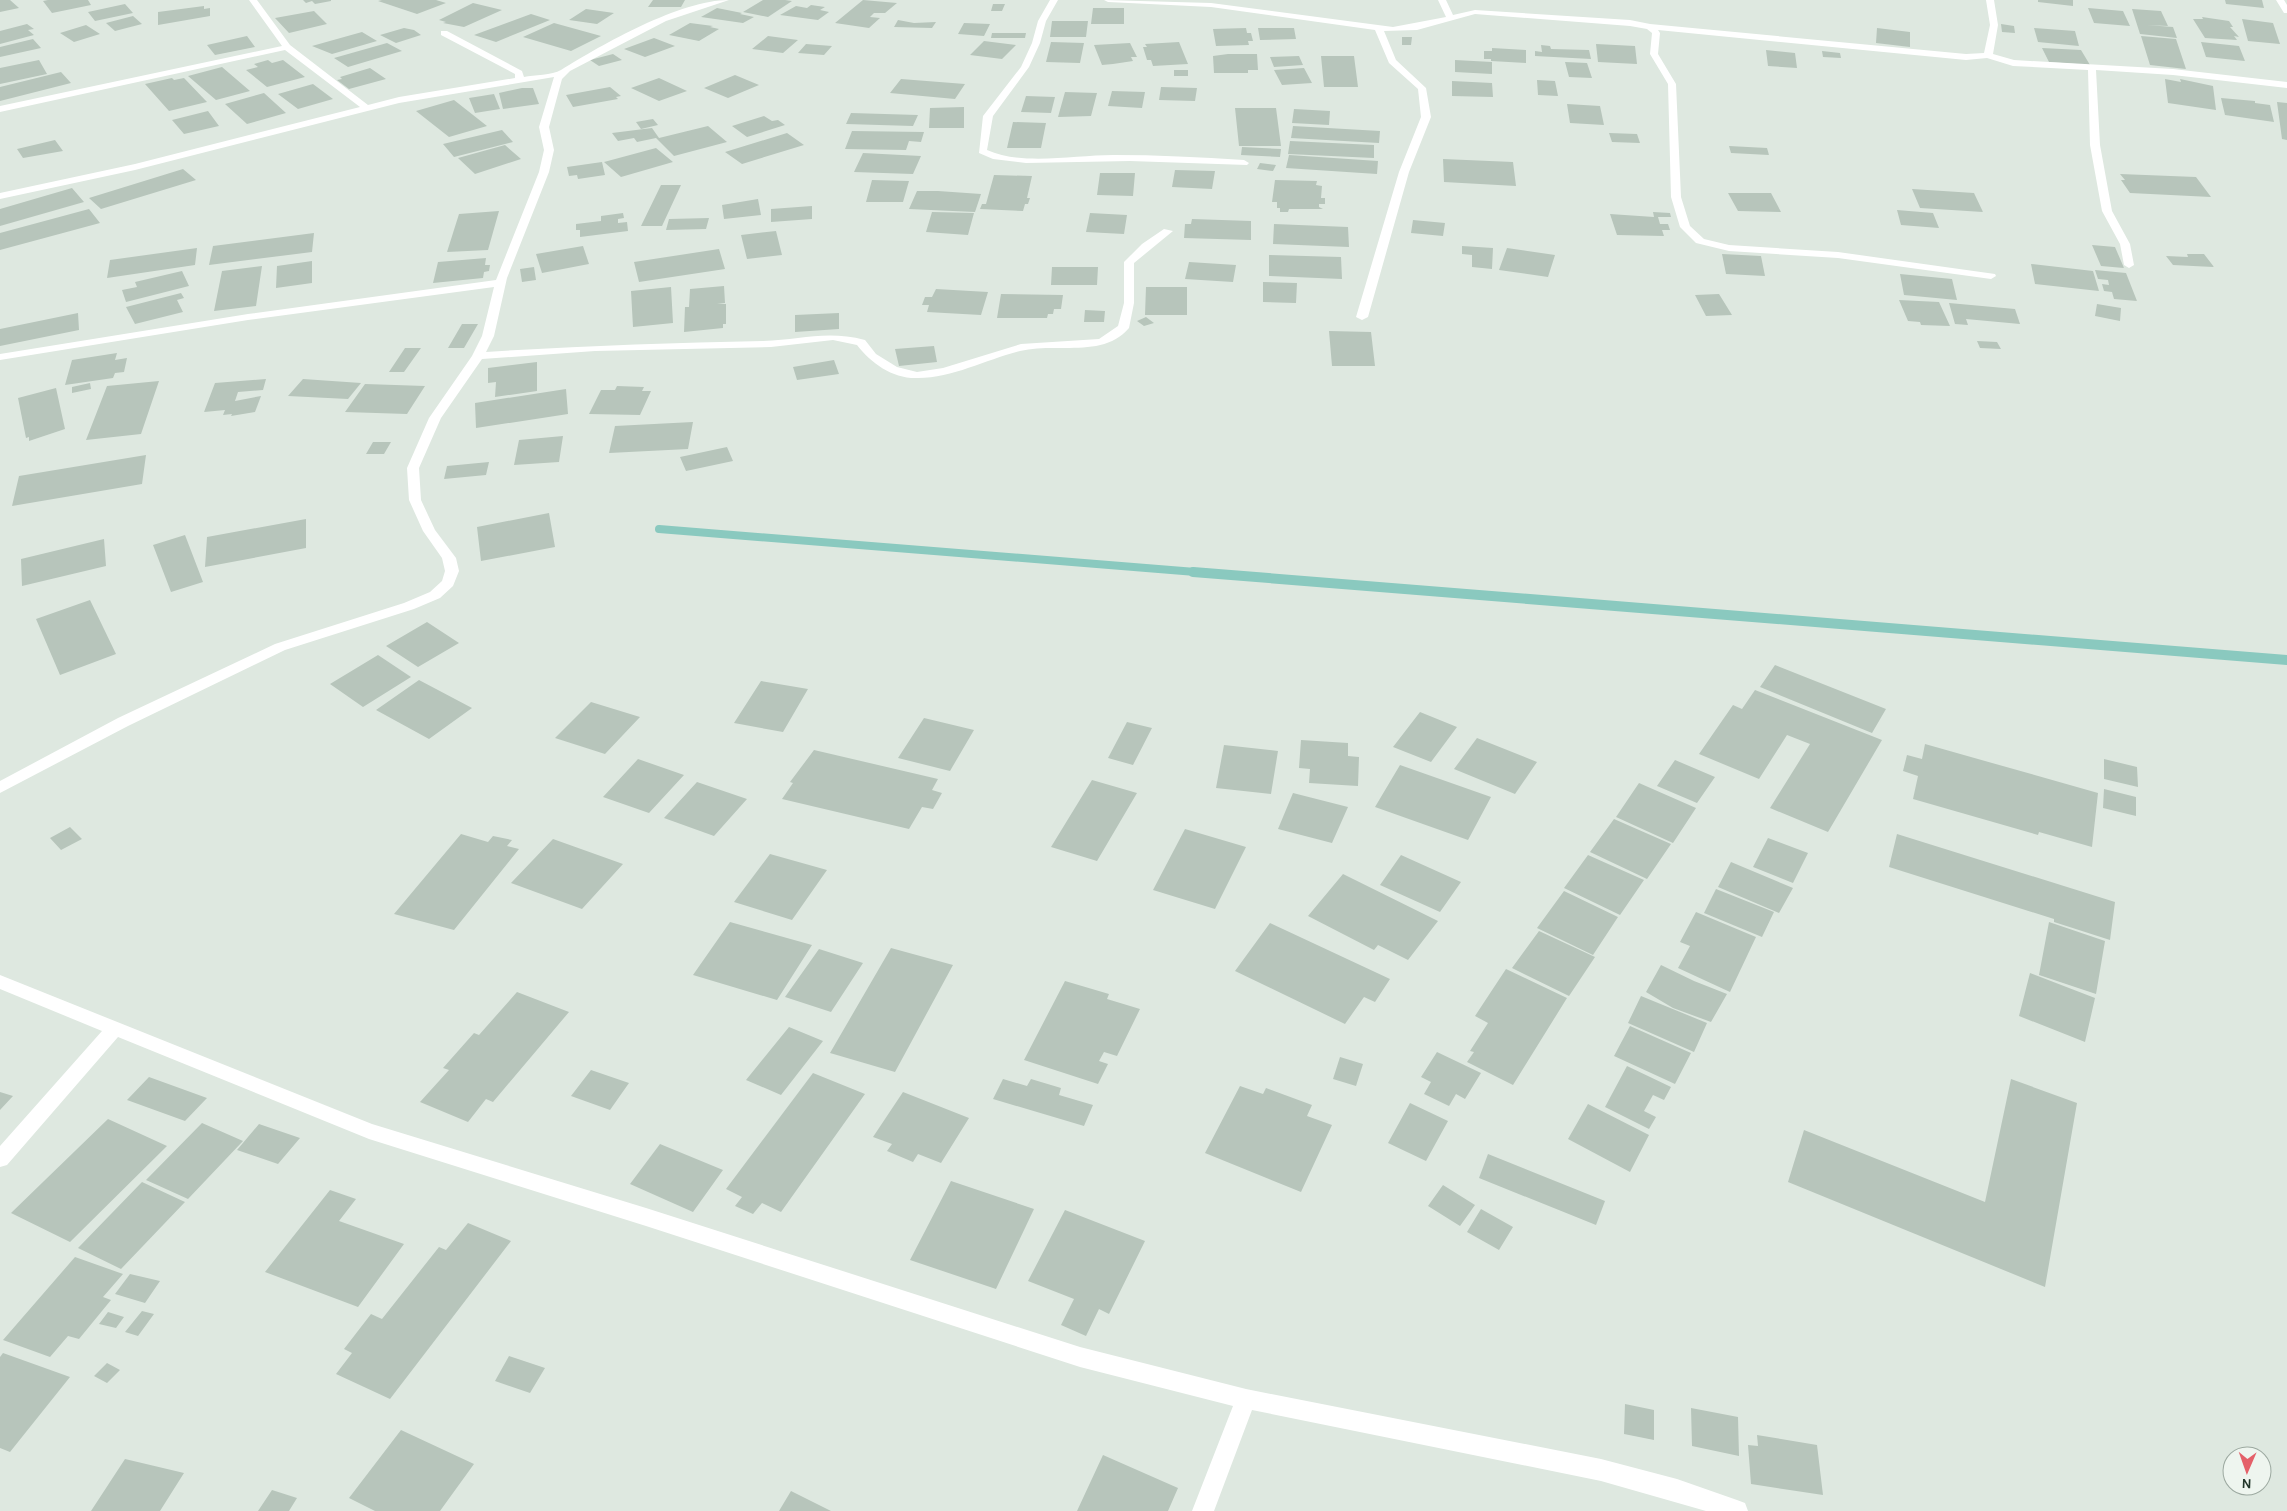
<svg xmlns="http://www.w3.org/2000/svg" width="2287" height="1511" font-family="Karla,sans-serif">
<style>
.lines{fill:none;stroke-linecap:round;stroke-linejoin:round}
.stream-far1{stroke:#8ac9bf;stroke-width:8}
.stream{stroke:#8ac9bf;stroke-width:10}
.building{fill:#b7c5bb}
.street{fill:#fff;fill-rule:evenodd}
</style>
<rect width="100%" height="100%" fill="#dee8e0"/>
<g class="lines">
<path class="stream-far1" d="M659,529L1208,573"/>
<path class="stream" d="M1193,572L2287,660"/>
</g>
<path class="building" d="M0,0H10L19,8L0,12Z
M48,0H88L91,5L52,13L43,1Z
M303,0H331V1L315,4L312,1L306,3Z
M382,0H436L446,3L417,14L378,1Z
M653,0H685L681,7H648Z
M763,0H785L792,1L768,17L743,12Z
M863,0L897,3L885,13H874L870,17L880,18L869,28L835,23Z
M2038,0H2073V6L2038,2Z
M2225,0H2262L2264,8L2226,4Z
M473,3L502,10L464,27L443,23L446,22L439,20Z
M125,4L133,13L95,21L88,12Z
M993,4H1005L1002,11H991Z
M811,5L825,7L820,10L829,12L818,20L780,15L796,6L807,8Z
M204,6V9L210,8V16L158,25V12Z
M717,8L742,13L740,14L754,17L743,23L701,17Z
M1093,8H1124V24H1091Z
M2088,8L2123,11L2130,26L2094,23Z
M586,9L614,13L597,24L569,20Z
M2132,9L2161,11L2168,26L2147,25L2173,27L2177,38L2140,34Z
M314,11L327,24L289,33L275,18Z
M531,14L550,20L496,42L474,35Z
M133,16L142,24L115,31L106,23Z
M2202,17L2229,21L2233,27H2230L2239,37L2234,36L2237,40L2205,38L2193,19H2203Z
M2242,19L2273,23L2280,44L2248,41Z
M898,20L914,23L936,22L932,28L894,27Z
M1052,21H1088L1086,37H1050Z
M554,23L601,36L571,51L523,37Z
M690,23L713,26L710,27L719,29L699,41L669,35Z
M964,23L990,24L984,36L958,34Z
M27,24L34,29L28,30L34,35L0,44V31Z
M2001,24L2014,26L2015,33L2002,32Z
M86,25L100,34L74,42L60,33Z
M404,28L414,30L421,35L396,43L380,35Z
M1246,28L1247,33H1251L1253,41H1248L1249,45L1216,46L1213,29Z
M1258,28H1294L1296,39L1260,40Z
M1877,28L1910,32V47L1876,43Z
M2034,28L2075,31L2079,46L2038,42Z
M362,32L377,41L332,54L312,46Z
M992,33H1026L1025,38H991Z
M247,36L255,47L215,55L207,45Z
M768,36L798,40L783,53L752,49Z
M2141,36L2176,39L2186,69L2150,65Z
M1402,37H1412L1411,45H1402Z
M654,38L675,46L645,57L624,49Z
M33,39L41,48L0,57V47Z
M984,41L1016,45L1002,59L970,55Z
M1051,42L1084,43L1080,63L1046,62Z
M1179,42L1188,64L1153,66L1151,60H1147L1143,47H1147L1145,44Z
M2201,42L2239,46L2245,61L2206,57Z
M387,43L402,51L348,67L334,58Z
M1130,43L1137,57H1131L1133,61L1113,64L1102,65L1094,45Z
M806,44L832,46L824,55L798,53Z
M1596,44L1635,46L1637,64L1598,62Z
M1541,45L1550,46L1551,49L1589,50L1591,59L1535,56V51L1542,52Z
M1492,48L1526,50V63L1491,61V59H1484V51H1492Z
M2042,48L2081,50L2090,65L2049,62Z
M1766,50L1795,53L1797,68L1768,66Z
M1822,51L1840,53L1841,58L1823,57Z
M613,54L622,60L599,66L590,60Z
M1228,54H1257L1258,70H1248V73H1214L1213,56Z
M1299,56L1303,65L1274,67L1270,57Z
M1321,56H1354L1358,87H1324Z
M39,60L47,74L0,84V68Z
M268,60L272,63L283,60L305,77L267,87L246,70L258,67L254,64Z
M1455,60L1492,62V74L1455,72Z
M1565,62L1587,63L1592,78L1569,77Z
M222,67L250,91L216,100L188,76Z
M370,68L386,79L349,89L337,80L342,79L340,77Z
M1304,68L1312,83L1282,85L1274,70Z
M1174,70H1188V76H1174Z
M61,72L71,83L0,101V87Z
M735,75L759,85L728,98L704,88Z
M172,78L174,80L184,78L207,102L169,111L145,84Z
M659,78L687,91L659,101L631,88Z
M901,79L965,84L955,99L890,93Z
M2165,79L2181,82L2180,79L2213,86L2216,110L2168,103Z
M1537,80L1555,81L1558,96L1538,95Z
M1452,81L1492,83L1493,97L1452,96Z
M313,84L333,99L298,109L278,94Z
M610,87L621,96L616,97L618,99L573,107L566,95Z
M1161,87L1197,88L1195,101L1159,100Z
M522,88H533L539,104L503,109L499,93Z
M1112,91L1145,92L1142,108L1108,106Z
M1065,92L1097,93L1091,116L1058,117Z
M264,93L286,113L247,124L225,104Z
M494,94L500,109L475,113L469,98Z
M1026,96L1055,97L1051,113L1021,112Z
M2221,98L2255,101V103L2270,105L2274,122L2225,115Z
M454,100L487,126L449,137L416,111Z
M2277,102L2287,103V140L2282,139Z
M1567,104L1600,106L1604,125L1570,123Z
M964,107V128H929L930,108Z
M1235,108H1276L1281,146H1239Z
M1294,109L1330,111L1329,125L1292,123Z
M208,111L219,126L184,134L172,120Z
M851,113L918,115L913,126L846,124Z
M764,116L772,121L778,120L785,125L747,137L732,126Z
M653,119L658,125L641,129L636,122Z
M1013,122L1046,123L1041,148H1007Z
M708,126L727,142L674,156L656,138L637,142L634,138L618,141L612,133L652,128L659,138Z
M1293,126L1380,131L1379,143L1291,138Z
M502,130L513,142L454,157L443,144Z
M852,131L924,132L921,142L909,141L906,150L845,149Z
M787,133L804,145L742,164L725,152Z
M1609,133L1637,134L1640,143L1612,142Z
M55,140L63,151L23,158L17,149Z
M1290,141L1374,145V158L1288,154Z
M505,145L521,159L475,174L458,158Z
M1729,146L1767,148L1769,155L1731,153Z
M1242,147L1281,149L1280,157L1241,155Z
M656,148L673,162L621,177L604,162Z
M863,153L921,156L913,174L854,172Z
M1289,155L1378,161L1377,174L1286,168Z
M1443,159L1513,162L1516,186L1444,182Z
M602,162L605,175L578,179L577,175L569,176L567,167Z
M1260,163L1276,165L1273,171L1257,169Z
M183,169L196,180L101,209L89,198Z
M1175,170L1215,171L1212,189L1172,187Z
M1100,173H1135L1133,196L1097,195Z
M2120,174L2196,177L2211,197L2130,193L2121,180H2125Z
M994,175L1032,176L1027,198H1030L1028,204H1025L1023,211L980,209L982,204H986Z
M872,180L909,181L903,202H866Z
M1275,180L1317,181L1316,185L1322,186L1321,198H1325V204H1319V207L1323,209H1289L1288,212H1280V208H1277V202H1272Z
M661,185H681L662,226H641Z
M72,188L84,202L0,226V209Z
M1912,189L1974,193L1983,212L1920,208Z
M917,191H938L981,194L975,212L909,209Z
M1728,193H1771L1781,212L1738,211Z
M758,199L761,215L724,219L722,205Z
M812,206V219L771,222V209Z
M89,209L100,223L0,250V233Z
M1897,210L1933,213L1939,228L1901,225Z
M499,211L488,250L447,252L459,214Z
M932,212L974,213L968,235L926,232Z
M1653,212L1670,213L1671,217H1658L1660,224H1668L1670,230H1662L1664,236L1617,235L1610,214L1654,217Z
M623,213L624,218L618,219V223L627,222L628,231L580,237V230H576V224L601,221V216Z
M1090,213L1127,215L1124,234L1086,232Z
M709,218L706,229L666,230L669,219Z
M1192,219L1251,221V240L1184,238L1185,224H1191Z
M1413,220L1445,223L1443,236L1411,233Z
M1274,224L1348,227L1349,247L1273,244Z
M776,231L782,255L747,259L741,235Z
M314,233L312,252L209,265L213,246Z
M2092,245L2115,247L2124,268L2101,266Z
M583,246L589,264L542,273L536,254Z
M1462,246L1493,248L1492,269L1472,267V255L1462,254Z
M197,248L195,265L107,278L110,260Z
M1507,248L1555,255L1548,277L1499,270Z
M719,249L725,269L639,282L634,262Z
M1722,254L1761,256L1765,276L1726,274Z
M2187,254H2204L2214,267L2173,265L2166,256L2188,257Z
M1269,255L1341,257L1342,279L1269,276Z
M486,258L485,265H490L489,271L484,272L483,278L433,283L438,262Z
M312,261V283L276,288L277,266Z
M1189,262L1236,265L1233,282L1185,279Z
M2031,264L2093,271L2099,291L2035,284Z
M262,266L256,306L214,311L222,271Z
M534,267L536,280L522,282L520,269Z
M1052,267H1098L1097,285H1051Z
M2095,270L2126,273L2137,301L2114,299L2112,292L2104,291L2102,284L2109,285L2108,280L2098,279Z
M182,271L189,286L126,302L122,290L137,287L135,282Z
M1900,274L1952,279L1957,300L1904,295Z
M1263,282L1297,283L1296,303L1263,302Z
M724,286L725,303L717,304H726V324H723V328L684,332L685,307H689L690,289Z
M671,287L673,323L633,327L631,291Z
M1146,287H1187V315H1145Z
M936,289L988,292L981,315L927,312L929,305H922L925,297H932Z
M181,293L184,298L177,300L183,312L135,324L126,307Z
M1001,294L1063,295L1061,309H1054L1053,314H1048L1047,318H997Z
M1719,294L1732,315L1706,316L1695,295Z
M1899,300L1939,302L1950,326L1921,325L1920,322L1908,321Z
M1949,303L2015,309L2020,324L1966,319L1968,325L1955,324Z
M2097,304L2121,308L2120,321L2095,316Z
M1085,310L1105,311L1104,322H1084Z
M78,313L79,330L0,346V329Z
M839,313V329L795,332V315Z
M1146,317L1154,323L1144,326L1137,321Z
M462,324H478L464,348H448Z
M1329,331L1371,332L1375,366H1332Z
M1977,341L1997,342L2001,349L1980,348Z
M934,346L937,362L899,366L895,349Z
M405,348H421L404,372H389Z
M117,353L115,360L127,358L124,372L115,373L113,378L65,385L72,360Z
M834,360L839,374L797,380L793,367Z
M537,362V391L495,397L496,382L488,383V368Z
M266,379L263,390L238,392L235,401L261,396L255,412L231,416L232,414L223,415L225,410L204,412L215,383Z
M303,379L361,383L348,399L288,396Z
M159,381L141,434L86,440L107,386Z
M90,383L91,389L72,393V387Z
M365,384L425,386L407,414L345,412Z
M617,386L644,387L642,391H651L640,415L589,414L601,390H615Z
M56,388L65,429L29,441V437L26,438L18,398Z
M566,389L568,414L476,428L475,403Z
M693,422L688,449L609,453L615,426Z
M563,436L559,462L514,465L519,440Z
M373,442H391L384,454H366Z
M727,447L733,461L686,471L680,457Z
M146,455L142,484L12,506L19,476Z
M489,462L486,475L444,479L447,466Z
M549,513L555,547L481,561L477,527Z
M306,519V548L205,567L207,537Z
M185,535L203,582L171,592L153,545Z
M104,539L106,566L22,586L21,559Z
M90,600L116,654L60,675L36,619Z
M427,622L459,643L418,667L386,646Z
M378,655L411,677L363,707L330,684Z
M1775,665L1886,709L1872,733L1760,687Z
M419,680L472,708L429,739L376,710Z
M761,681L808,689L783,732L734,723Z
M1755,690L1882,740L1828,832L1770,808L1810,744L1787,735L1759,779L1699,754L1733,705L1742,709Z
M591,702L640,717L605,754L555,738Z
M1420,712L1457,727L1431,762L1393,747Z
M924,718L974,730L950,771L898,758Z
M1127,722L1152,728L1133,765L1108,758Z
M1477,738L1537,762L1515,794L1454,769Z
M1301,740L1348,743V756L1359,757L1358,786L1309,783L1310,769L1299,768Z
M1925,744L2098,793L2092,847L2039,832L2038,835L1913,799L1918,776L1903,771L1907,755L1922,759Z
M1224,745L1278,751L1271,794L1216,788Z
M814,750L938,779L932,790L942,793L933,809L922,807L909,829L782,799L793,783L790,782Z
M638,759L684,775L649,813L603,797Z
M2104,759L2137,767L2138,787L2104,779Z
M1675,760L1715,777L1697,803L1657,786Z
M1400,765L1491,797L1468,840L1375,807Z
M1092,780L1137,793L1097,861L1051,847Z
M697,782L747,799L714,836L664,818Z
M1639,783L1696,808L1673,843L1616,817Z
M2104,789L2136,797V816L2103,808Z
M1293,793L1348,807L1332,843L1278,829Z
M1614,819L1671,844L1647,879L1590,852Z
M70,827L82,839L61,850L50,838Z
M1185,829L1246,847L1215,909L1153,890Z
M461,834L488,842L493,836L512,840L507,846L519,849L454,930L394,914Z
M1897,834L2115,902L2110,940L2054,922V919L1889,867Z
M1768,838L1808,853L1793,883L1753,867Z
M553,839L623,864L582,909L511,883Z
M770,854L827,870L792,920L734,902Z
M1401,855L1461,882L1440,912L1380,885Z
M1588,855L1644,880L1620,915L1564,888Z
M1731,862L1793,888L1779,913L1718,887Z
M1343,874L1438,921L1408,960L1378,945L1374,950L1308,916Z
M1716,889L1774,912L1762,937L1704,913Z
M1564,891L1618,917L1593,955L1537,928Z
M1696,912L1756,937L1730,992L1678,968L1690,946L1680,942Z
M730,922L812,945L777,1000L693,975Z
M2049,922L2105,941L2096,994L2039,975Z
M1270,923L1390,979L1375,1002L1364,997L1345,1024L1235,971Z
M1539,931L1595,957L1569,996L1512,968Z
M891,948L953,965L895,1072L830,1053Z
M819,949L863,963L831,1012L785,997Z
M1661,965L1694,981L1727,994L1711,1022L1673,1008L1646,992Z
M1506,969L1567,998L1513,1085L1467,1062L1474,1052L1470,1051L1488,1023L1475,1016Z
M2030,973L2095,998L2085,1042L2019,1016Z
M1065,981L1109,994L1107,999L1140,1009L1117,1056L1104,1052L1099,1061L1108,1064L1098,1084L1024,1060Z
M517,992L569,1012L493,1102L486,1099L468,1122L420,1102L449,1070L443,1068L474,1033L479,1035Z
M1641,996L1707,1023L1694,1052L1628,1023Z
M1630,1026L1691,1053L1675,1084L1614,1056Z
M789,1027L823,1041L781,1095L746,1080Z
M1437,1052L1481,1073L1465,1099L1456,1094L1449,1106L1424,1094L1431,1082L1421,1077Z
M1340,1057L1363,1064L1356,1086L1333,1079Z
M1627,1066L1671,1087L1664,1100L1653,1095L1644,1111L1656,1117L1649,1129L1605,1107Z
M591,1070L629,1083L610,1110L571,1096Z
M813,1073L865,1094L781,1212L762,1203L753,1214L735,1206L742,1197L726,1189Z
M149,1077L207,1098L185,1121L127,1100Z
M1003,1079L1027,1086L1031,1079L1061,1088L1059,1095L1093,1105L1084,1126L993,1099Z
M2011,1079L2077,1103L2045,1287L1788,1182L1804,1130L1985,1202Z
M1240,1086L1263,1094L1266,1088L1312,1105L1307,1116L1332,1125L1301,1192L1205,1153Z
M0,1092L13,1096L0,1110Z
M903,1092L969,1118L941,1163L918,1154L913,1162L887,1151L892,1144L873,1137Z
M1410,1103L1448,1121L1426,1161L1388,1143Z
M1588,1104L1649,1135L1630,1172L1568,1139Z
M108,1119L167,1146L70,1242L11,1213Z
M202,1123L243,1141L188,1199L146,1180Z
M259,1124L300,1138L278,1164L237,1150Z
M660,1144L723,1170L693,1212L630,1184Z
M1488,1154L1605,1201L1596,1225L1479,1178Z
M951,1181L1034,1209L996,1289L910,1260Z
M142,1182L185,1202L121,1269L78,1248Z
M1443,1185L1475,1205L1460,1226L1428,1206Z
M330,1190L356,1199L339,1221L404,1244L358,1307L265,1272Z
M1481,1209L1513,1227L1499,1250L1467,1232Z
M1065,1210L1145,1241L1109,1314L1099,1309L1086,1336L1061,1325L1074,1299L1028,1281Z
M468,1223L511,1241L390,1399L336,1374L352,1353L344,1349L371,1314L382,1319L439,1247L446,1250Z
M75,1257L123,1274L103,1297L111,1300L79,1339L68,1336L50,1357L3,1340Z
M130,1274L160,1281L145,1303L115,1294Z
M142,1311L154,1314L138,1336L125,1332Z
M108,1312L124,1317L116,1328L99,1324Z
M3,1353L70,1377L10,1452L0,1448V1357Z
M509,1356L545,1368L530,1393L495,1381Z
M107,1363L120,1370L107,1383L94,1376Z
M1625,1404L1654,1410V1440L1624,1434Z
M1691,1408L1738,1417L1739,1456L1692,1446Z
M401,1430L474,1464L440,1511H375L349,1498Z
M1757,1435L1817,1445L1823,1495L1751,1484L1748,1445L1758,1446Z
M1103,1455L1178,1488L1168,1511H1077Z
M125,1459L184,1473L160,1511H91Z
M272,1490L297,1498L289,1511H258Z
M791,1491L831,1511H779Z"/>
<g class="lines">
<path class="street" d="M249,0H257L290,45L368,105L399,97L515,78V74L441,35V31H447L522,71L524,77C534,75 552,75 561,70C603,44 680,0 729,0L666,21L570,71L562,79L549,127L554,150L549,172L507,278L494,336L486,352C578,346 670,343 763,341C801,340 826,330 865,340L876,354L897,367L917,372L943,368L1021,344L1099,339L1118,326L1124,303V262L1142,244L1164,229L1173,231L1134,263V303L1129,328C1103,359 1055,342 1020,351C987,359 953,378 918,378C893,379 872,364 857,345L833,340L771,347L595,351L482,359L441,418L419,468L421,500L435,530L456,558L459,571L453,586L440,598L414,609L285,650L128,726L0,793V781L118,718L275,644L404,603L430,592L442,581L445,571L442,558L423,531L409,500L407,468L429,418L472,356L482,336L494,287L248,320L0,360V354L248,314L496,280L539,172L544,150L539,127L554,77L399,103L135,170L0,199V193L135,164L360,107L285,50L0,112V106L282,46Z
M1050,0H1058L1046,21L1040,43L1029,67L993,116L987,150C1022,166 1075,155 1113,155C1157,155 1200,157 1244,160L1249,163L1247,165L1130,161L1026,163L993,159L979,153L983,116L1021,67L1032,43L1038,21Z
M1104,0L1211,3L1393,27L1446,17L1438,0H1446L1453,15L1475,10L1630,20L1650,24L1966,54L1984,53L1990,25L1986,0H1994L1998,25L1993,54L2014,60L2173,69L2287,82V88L2173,75L2096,70L2100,145L2112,211L2130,244L2134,265L2129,268L2124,265L2120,244L2102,211L2090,145L2088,70L2013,66L1987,58L1966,60L1658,30L1660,33L1658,54L1676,84L1681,197L1690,226L1704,239L1729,245L1838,252L1995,274L1996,276L1991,279L1838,258L1729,251L1696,243L1680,227L1671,197L1668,84L1650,54L1652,33L1647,29L1630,26L1475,14L1417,30L1384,31L1396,60L1426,88L1431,117L1409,172L1368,317L1362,320L1356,317L1399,172L1421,117L1418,89L1389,63L1375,30L1211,7L1108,2Z
M2276,0H2284L2287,5V13H2284Z
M0,975L372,1124L646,1208L1080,1347L1246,1389L1601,1459L1677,1479L1737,1500L1745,1503L1748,1511H1706L1601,1481L1252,1410L1214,1511H1192L1233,1406L1080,1367L646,1226L369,1139L118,1037L7,1165L0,1167V1146L102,1031L0,989Z"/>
</g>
<g transform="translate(2247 1471) rotate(182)"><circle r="24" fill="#eef5ef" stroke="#9ca9a0"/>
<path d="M0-4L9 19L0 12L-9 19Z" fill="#e46069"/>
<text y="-8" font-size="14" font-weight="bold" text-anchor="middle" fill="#21362a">N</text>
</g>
</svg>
